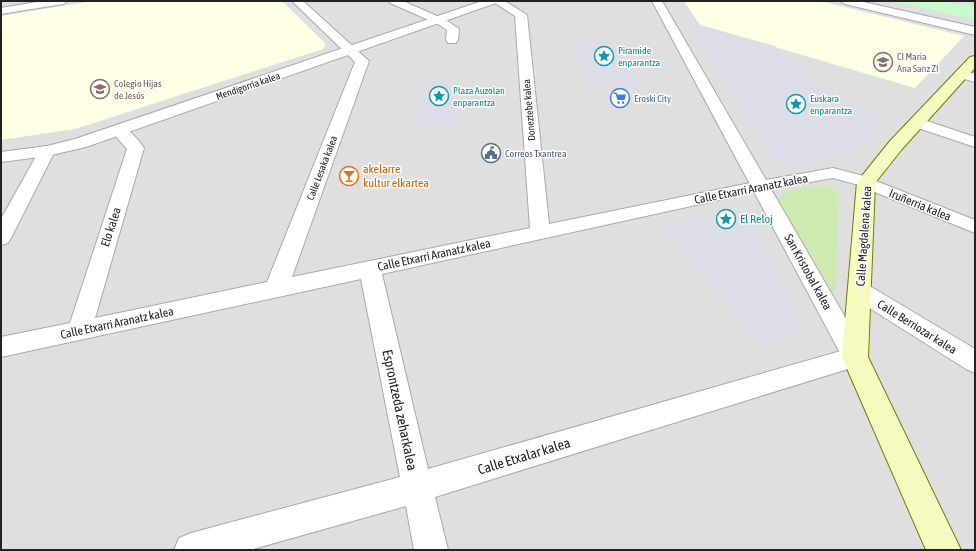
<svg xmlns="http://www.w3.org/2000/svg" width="976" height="551" font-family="'Asap Condensed',sans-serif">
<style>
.residential{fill:#e0dfdf}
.education{fill:#ffffe5}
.grass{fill:#cdebb0}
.park{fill:#c8facc}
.plaza{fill:#dddde8}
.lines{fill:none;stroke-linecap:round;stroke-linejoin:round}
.minor-casing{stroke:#a9a9a9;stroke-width:2}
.tertiary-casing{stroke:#a9a9a9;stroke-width:2}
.secondary-casing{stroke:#707d05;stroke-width:2}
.minor{fill:#fff;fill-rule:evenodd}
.tertiary{fill:#fff;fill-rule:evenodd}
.secondary{fill:#f7fabf;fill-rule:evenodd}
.labels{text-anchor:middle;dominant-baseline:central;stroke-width:3;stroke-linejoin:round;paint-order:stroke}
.far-culture-label{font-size:10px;fill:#0d838f;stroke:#fff;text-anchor:start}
.far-education-label{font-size:10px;fill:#785e54;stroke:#fff;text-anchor:start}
.far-street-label{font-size:10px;fill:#222;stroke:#fff}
.far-shop-label{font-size:10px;fill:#366cbe;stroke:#fff;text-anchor:start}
.far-service-label{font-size:10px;fill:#4e5e75;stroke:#fff;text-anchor:start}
.food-label{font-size:12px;fill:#c56008;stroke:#fff;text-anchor:start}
.street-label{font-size:12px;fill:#222;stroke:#fff}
.culture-label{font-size:12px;fill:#0d838f;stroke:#fff;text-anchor:start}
.near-street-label{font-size:14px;fill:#222;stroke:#fff}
</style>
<rect width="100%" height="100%" fill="#f2efe9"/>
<path class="residential" d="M1,1H975V550H1Z"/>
<path class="education" d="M93,1H282L326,44L323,49L75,129L1,140V16Z
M684,1H820L964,36L915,88L700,25Z"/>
<path class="grass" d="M818,186C826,185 835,187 839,195L836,290L827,292L781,207L778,199C785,188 806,188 818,186Z"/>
<path class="park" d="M891,1H946L975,7V20Z"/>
<path class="plaza" d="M700,25L775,46L821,89L888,118L855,152L793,165L770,155L689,29Z
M574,41L626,42L641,87L584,86Z
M422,80L463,81L456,126L410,125Z
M708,214H731L746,220L752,227L805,333L761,345L659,225Z"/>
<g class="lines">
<g class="minor-casing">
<path id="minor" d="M43,1H68L63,4L1,14V8Z
M292,1H303L369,61L292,277L530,228L515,16L492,1H505L527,15L549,224L760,181L766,182L769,186L766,190L760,191L382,274L428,469L855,347L864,350L868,357L864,364L435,497L448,550H414L406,506L250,550H174L179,538L191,533L400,477L361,279L1,357V337L70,323L127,149L110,130L112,127C125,123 137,138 144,148L95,318L267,282L355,62Z
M389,1H403L446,20L459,29L458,40L456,43H448L446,40L447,30L438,24L390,3Z
M840,1H859L975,27V35L845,4Z
M962,70L975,74V82L957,77L955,74L957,71Z
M918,118L975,137V147L912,126L910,123L912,120Z
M47,146L53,147L55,151L11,238L8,243L1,245V219L39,151L41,147Z
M866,177L975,220V233L860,186L857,182L860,178Z
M860,283L868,285L975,349V373L966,369L852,297L849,291L852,285Z"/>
</g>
<g class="tertiary-casing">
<path id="tertiary" d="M482,1H497L496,3L86,147L47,156L1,162V152L47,146L75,139Z
M652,1H662L766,180L833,168L872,178L875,182L872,186L866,187L833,178L771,189L864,350L868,357L864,364L855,367L846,364Z"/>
</g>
<g class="secondary-casing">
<path id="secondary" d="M975,56V68L902,149L875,183L868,357L961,550H926L842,357L857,182L890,141L970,57Z"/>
</g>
<use href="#minor" class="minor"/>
<use href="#tertiary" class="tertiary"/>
<use href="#secondary" class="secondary"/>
</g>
<defs>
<g id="sight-ring" transform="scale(1)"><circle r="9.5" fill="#fff" stroke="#0f9aa8" stroke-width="1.5"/><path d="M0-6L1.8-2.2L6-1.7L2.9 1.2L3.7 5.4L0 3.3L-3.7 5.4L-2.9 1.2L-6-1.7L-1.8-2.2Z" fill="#0f9aa8"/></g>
<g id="school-ring" transform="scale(1)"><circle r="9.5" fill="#fff" stroke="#8d6e63" stroke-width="1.5"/><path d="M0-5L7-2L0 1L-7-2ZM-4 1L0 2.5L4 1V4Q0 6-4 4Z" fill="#8d6e63"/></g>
<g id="supermarket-ring" transform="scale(1)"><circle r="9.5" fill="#fff" stroke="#3f7fe0" stroke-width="1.5"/><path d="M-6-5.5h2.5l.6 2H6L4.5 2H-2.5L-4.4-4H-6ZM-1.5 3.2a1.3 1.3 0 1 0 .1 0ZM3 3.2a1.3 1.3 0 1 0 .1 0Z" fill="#3f7fe0"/></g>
<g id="civic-ring" transform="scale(1)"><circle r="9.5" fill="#fff" stroke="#5c6f8a" stroke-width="1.5"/><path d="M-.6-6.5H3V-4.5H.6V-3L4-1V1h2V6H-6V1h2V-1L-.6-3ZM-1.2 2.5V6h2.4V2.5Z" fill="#5c6f8a"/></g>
<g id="bar-ring" transform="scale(1)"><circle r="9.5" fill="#fff" stroke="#e8710a" stroke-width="1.5"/><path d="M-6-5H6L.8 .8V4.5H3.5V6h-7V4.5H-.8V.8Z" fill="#e8710a"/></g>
</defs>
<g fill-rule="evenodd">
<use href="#sight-ring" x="604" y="56"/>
<use href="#school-ring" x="883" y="62"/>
<use href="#school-ring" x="100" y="89"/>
<use href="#sight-ring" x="439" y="96"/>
<use href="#supermarket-ring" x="620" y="98"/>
<use href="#sight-ring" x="796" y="104"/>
<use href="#civic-ring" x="491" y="153"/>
<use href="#bar-ring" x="349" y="176"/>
<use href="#sight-ring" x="726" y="219"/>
</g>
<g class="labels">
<g class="far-culture-label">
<text x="618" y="50">Piramide<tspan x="618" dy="12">enparantza</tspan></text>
<text x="453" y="90">Plaza Auzolan<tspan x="453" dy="12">enparantza</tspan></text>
<text x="810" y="98">Euskara<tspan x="810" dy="12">enparantza</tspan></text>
</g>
<g class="far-education-label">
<text x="897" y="56">CI Maria<tspan x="897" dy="12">Ana Sanz ZI</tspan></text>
<text x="114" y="83">Colegio Hijas<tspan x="114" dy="12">de Jesús</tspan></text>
</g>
<g class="far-street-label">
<text transform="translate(248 86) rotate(-19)">Mendigorria kalea</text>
<text transform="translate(529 110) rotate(-95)">Doneztebe kalea</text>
<text transform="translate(322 168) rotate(-69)">Calle Lesaka kalea</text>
</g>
<g class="far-shop-label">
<text x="634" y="98">Eroski City</text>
</g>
<g class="far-service-label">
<text x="505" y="153">Correos Txantrea</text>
</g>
<g class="food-label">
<text x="363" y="169">akelarre<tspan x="363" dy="14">kultur elkartea</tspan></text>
</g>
<g class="street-label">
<text transform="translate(751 189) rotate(-11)">Calle Etxarri Aranatz kalea</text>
<text transform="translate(920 205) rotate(22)">Iruñerria kalea</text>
<text transform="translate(111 227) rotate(-72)">Elo kalea</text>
<text transform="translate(864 236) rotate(-86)">Calle Magdalena kalea</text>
<text transform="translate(434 255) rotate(-12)">Calle Etxarri Aranatz kalea</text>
<text transform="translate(808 272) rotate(61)">San Kristobal kalea</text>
<text transform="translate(117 323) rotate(-12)">Calle Etxarri Aranatz kalea</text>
<text transform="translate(917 327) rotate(32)">Calle Berriozar kalea</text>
</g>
<g class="culture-label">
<text x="740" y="219">El Reloj</text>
</g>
<g class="near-street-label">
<text transform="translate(400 410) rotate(78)">Esprontzeda zeharkalea</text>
<text transform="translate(524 456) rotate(-17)">Calle Etxalar kalea</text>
</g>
</g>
<rect width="976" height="551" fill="none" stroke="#222222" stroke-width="4"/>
</svg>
